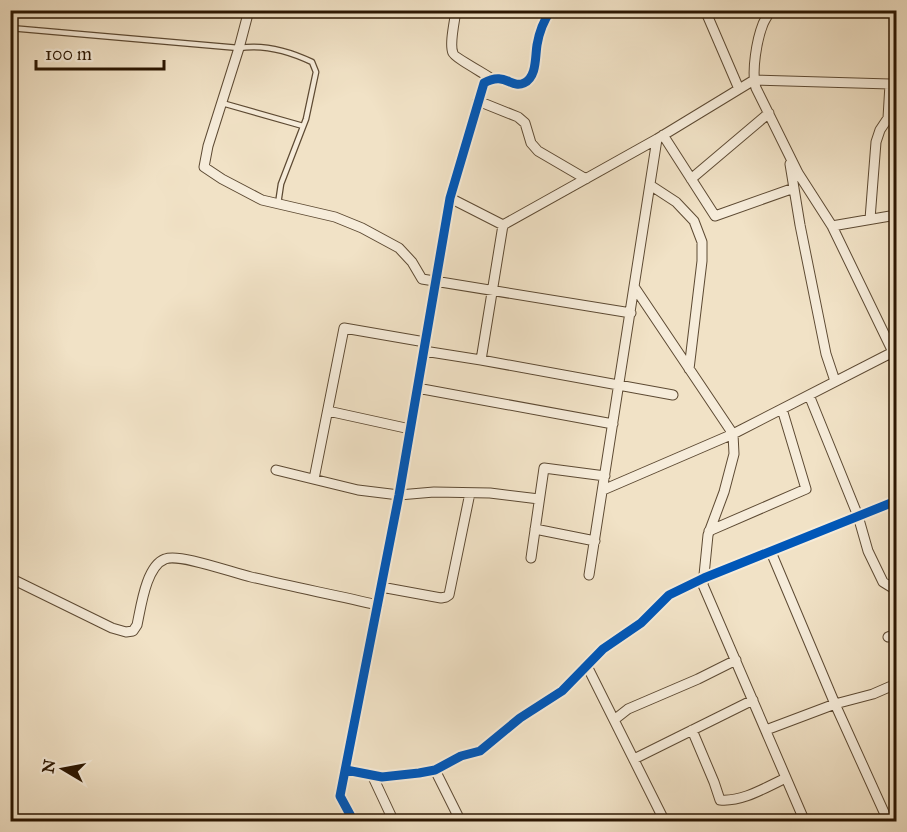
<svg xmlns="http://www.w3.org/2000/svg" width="907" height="832" font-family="'IM FELL Great Primer',serif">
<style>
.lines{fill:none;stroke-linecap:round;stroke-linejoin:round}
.lane-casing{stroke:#5d4a33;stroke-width:7}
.street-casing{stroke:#5d4a33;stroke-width:11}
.secondary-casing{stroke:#2c1702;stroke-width:16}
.lane{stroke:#f6ecda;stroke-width:4.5}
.street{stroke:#f6ecda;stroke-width:9}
.secondary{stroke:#f6ecda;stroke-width:14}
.cycleway-casing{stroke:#f6ecda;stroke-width:13}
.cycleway{stroke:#0057b8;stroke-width:9}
</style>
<rect width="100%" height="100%" fill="#f1e2c6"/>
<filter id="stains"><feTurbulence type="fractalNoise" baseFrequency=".00333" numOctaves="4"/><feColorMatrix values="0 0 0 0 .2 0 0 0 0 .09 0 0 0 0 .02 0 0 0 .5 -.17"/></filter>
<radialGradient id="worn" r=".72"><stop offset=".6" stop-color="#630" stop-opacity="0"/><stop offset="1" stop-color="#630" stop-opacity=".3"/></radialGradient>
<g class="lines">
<g class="lane-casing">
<path id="lane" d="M10,28L239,48C265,44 289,51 312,62L316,72L306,119L281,184L278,204
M222,103L303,126"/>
</g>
<g class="street-casing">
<path id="street" d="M249,10L239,48L208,146L204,167L222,179L262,200L335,217L362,228L399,248L412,262L422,279L631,313
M456,10C455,20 449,44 453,53C454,57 485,74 492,79
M705,10L739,89
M771,10C768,15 765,19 763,24C757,39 751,72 756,88L798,173L832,226L893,352L896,363
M880,10L896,12
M478,101L518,117L525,123L531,143L538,151L586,179
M663,135L715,216L794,188
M790,164L800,225L826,354L835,381
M691,179L769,113
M650,185L676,202L694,221L702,242V261L689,369
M450,198L503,225L481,360
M503,225L657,139L754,80L890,84L888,118L880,130L876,142L870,219
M832,226L896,215
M635,288L733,434L734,454L724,492L708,535L703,585L805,822
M424,351L481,360L673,395
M417,388L613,424
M809,395L858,516L868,551L883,582L896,590
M328,411L410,429
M276,470L358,490L399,495L434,492L490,493L539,499
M314,479L344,328L425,342
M603,490L733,434L893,352H896
M535,529L595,541
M709,531L806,489L782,409
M771,552L835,704L888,821
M531,558L544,468L605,476
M589,575L657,139
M10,578L112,628L126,632L133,631L137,625C141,607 146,566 165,559C180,553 233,573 251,577C293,587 335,595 378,605
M381,587L441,598L446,597L449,595L470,493
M888,637L896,634
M587,666L665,822
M614,720L628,709L698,679L736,660
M692,730L714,782L720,800C743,802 766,787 786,778
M766,730L835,704L873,694L896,684
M634,759L753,700
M346,770L382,777L419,773L435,770L461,756L480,751L520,718L562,691L603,649L641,623L669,595L704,578L896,501
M435,770L461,822
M372,775L394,822
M593,820L594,822
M354,822L340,796L399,495L450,198L484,83C505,71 511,89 524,83C537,77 535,57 537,45C539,33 544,20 551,10"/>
</g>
<g class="secondary-casing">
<path id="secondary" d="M886,822L896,816"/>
</g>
<use href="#lane" class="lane"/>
<use href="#street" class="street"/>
<use href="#secondary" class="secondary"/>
<g class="cycleway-casing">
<path id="cycleway" d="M346,770L382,777L419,773L435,770L461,756L480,751L520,718L562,691L603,649L641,623L669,595L704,578L896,501
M354,822L340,796L399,495L450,198L484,83C505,71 511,89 524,83C537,77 535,57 537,45C539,33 544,20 551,10"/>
</g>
<use href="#cycleway" class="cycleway"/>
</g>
<rect width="907" height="832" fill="none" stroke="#f1e2c6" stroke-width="36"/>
<rect x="12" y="12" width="883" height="808" fill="none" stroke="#2c1702" stroke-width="3"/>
<rect x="18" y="18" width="871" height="796" fill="none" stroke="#2c1702" stroke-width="1.5"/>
<g transform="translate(63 769) rotate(280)" stroke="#f6ecda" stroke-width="4.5" paint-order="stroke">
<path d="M0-4.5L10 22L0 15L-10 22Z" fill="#2c1702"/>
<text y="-9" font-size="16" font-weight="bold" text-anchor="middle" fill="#2c1702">N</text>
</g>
<path d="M36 60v9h128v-9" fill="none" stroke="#2c1702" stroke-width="3"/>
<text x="45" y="60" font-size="18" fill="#2c1702" stroke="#f6ecda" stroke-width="4.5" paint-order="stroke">100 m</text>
<rect width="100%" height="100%" filter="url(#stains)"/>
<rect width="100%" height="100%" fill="url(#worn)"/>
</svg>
